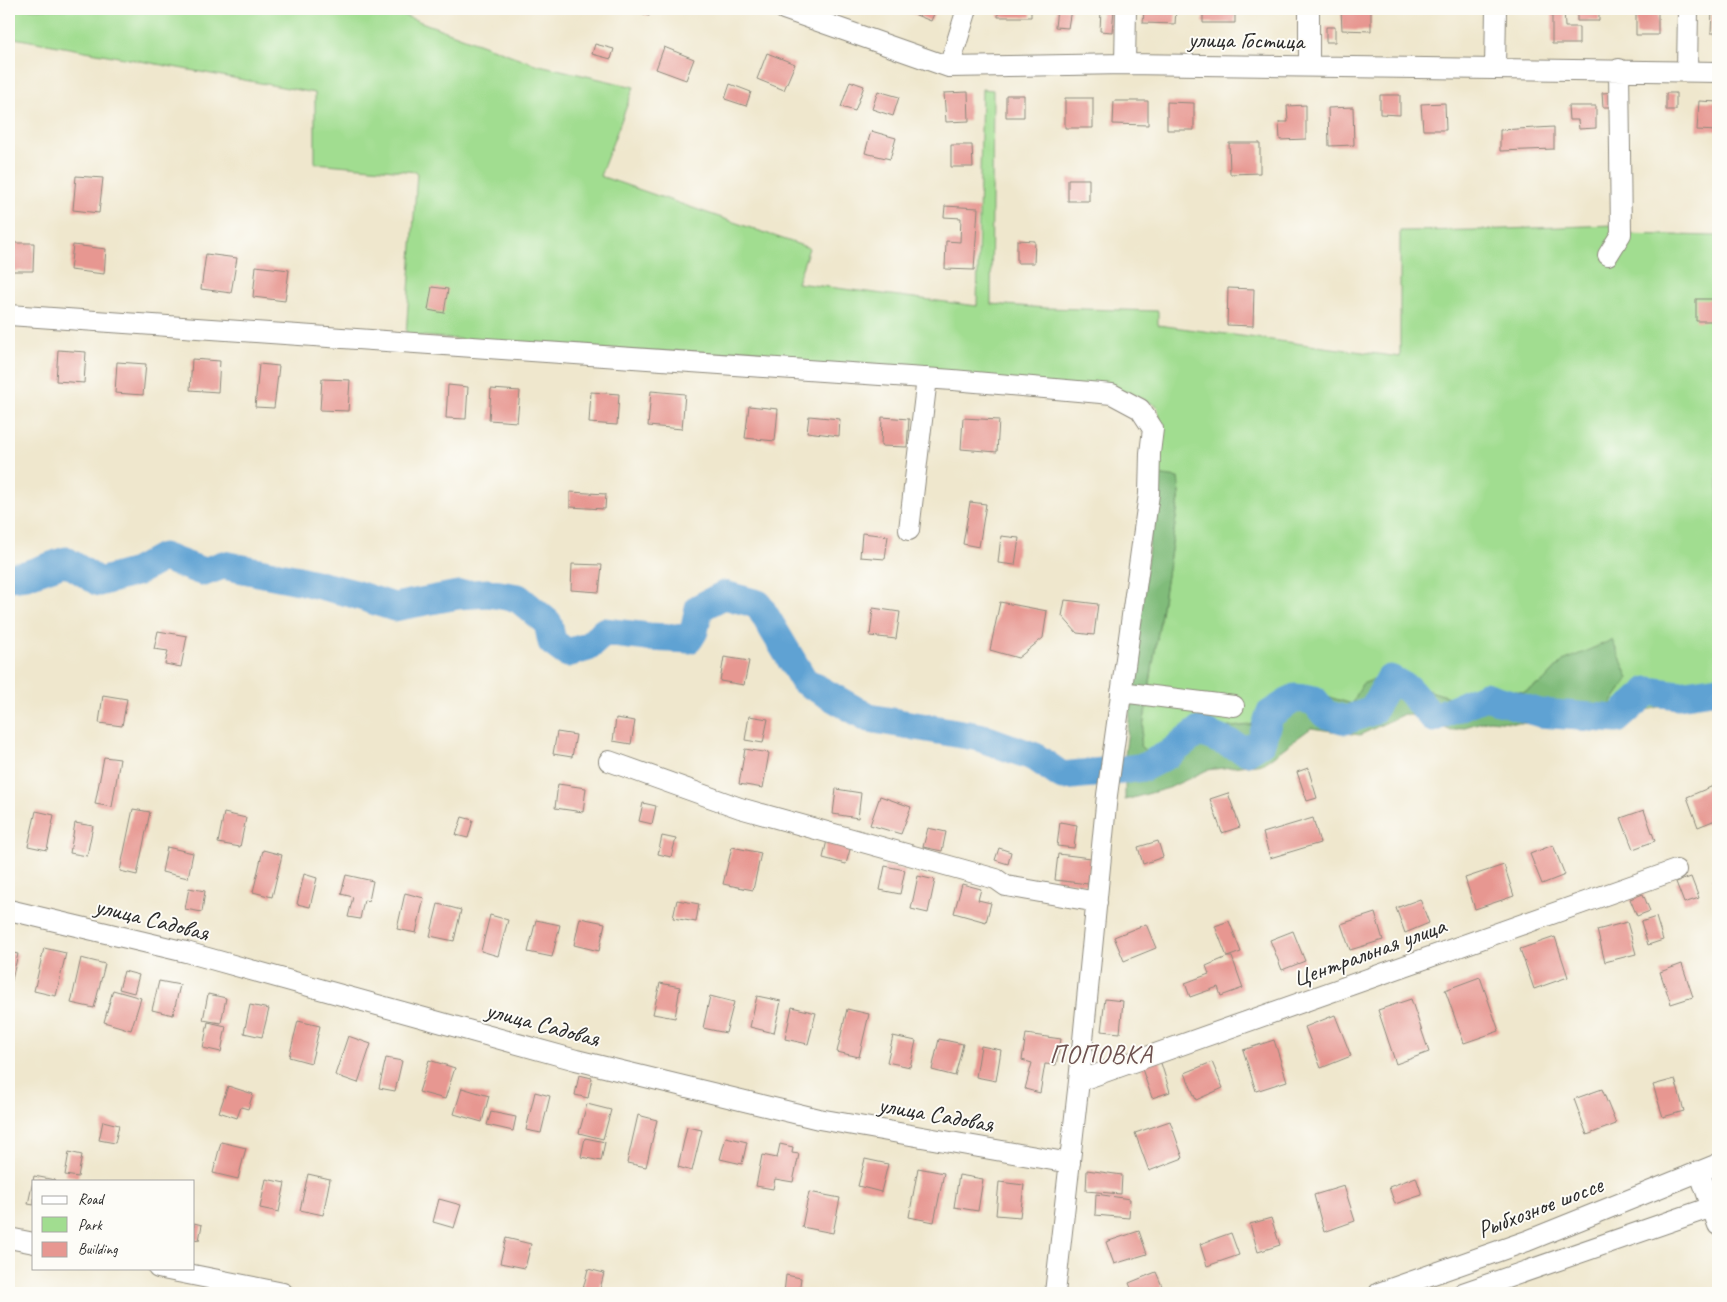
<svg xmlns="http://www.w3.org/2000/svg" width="1727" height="1302" font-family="Caveat,sans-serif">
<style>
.green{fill:#a1dd90;stroke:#66845e}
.forest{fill:#80bc7a;stroke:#567452}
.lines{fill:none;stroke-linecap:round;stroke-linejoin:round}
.river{stroke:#5fa2d3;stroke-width:29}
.building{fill:#e79791}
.minor-casing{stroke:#8d897c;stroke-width:22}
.minor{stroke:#fff;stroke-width:20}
.labels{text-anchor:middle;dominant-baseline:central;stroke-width:4;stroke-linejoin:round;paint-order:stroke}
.street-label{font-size:24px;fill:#2b2b2b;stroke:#fdfcf7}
.quarter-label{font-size:26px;letter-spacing:1px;fill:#6d514f;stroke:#fdfcf7}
</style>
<rect width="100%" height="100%" fill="#fdfcf7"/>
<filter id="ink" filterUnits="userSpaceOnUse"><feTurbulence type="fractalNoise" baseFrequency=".02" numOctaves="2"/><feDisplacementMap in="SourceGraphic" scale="10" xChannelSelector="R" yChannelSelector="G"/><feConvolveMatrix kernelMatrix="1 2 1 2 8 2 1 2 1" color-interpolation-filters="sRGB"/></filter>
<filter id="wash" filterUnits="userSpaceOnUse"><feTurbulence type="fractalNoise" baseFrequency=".0096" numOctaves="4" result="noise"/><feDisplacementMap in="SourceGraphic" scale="20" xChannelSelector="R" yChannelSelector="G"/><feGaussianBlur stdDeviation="1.12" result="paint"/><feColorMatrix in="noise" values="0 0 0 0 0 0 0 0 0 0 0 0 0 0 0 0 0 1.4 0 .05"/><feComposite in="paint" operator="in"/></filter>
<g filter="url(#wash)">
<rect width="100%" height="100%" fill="#efe7cd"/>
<path class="green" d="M9,9H386L535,64L634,87L600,176L809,248L797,283L977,306L982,89L993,90L991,304L1046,308L1158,311V325L1400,357V231L1478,230L1614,225L1621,234L1718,236V676L1685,681L1658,707L1596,725L1626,682L1563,661L1543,682L1524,692L1488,688L1449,697L1420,688L1396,671L1352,704L1305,690L1271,701L1251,725L1222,728L1193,719L1148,753L1140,746L1180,493L1157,475C1163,446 1165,435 1157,406L1128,392L406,335L417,172L315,163V93L9,37Z"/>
<path class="forest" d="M1157,475L1178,478L1180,493L1140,746L1148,753L1193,719L1222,728L1251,725L1271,701L1305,690L1352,704L1362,684L1396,671L1420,688L1449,697L1488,688L1524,692L1543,682L1563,661L1612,640L1629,678L1596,725L1573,728L1489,720L1451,731L1424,718L1404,714L1360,735L1311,728L1264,763L1207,770L1169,788L1125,800V755Z
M1718,676V703L1658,707L1684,681Z"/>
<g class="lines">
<path class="river" d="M9,577L26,575L66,561L99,582L136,572L163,557L204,572L223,565L299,580L351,593L394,607L458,595L488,593L518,598L548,623L552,642L567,653L588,647L604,632L649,637L689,639L694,631L699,608L724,595L758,604L804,681L869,718L979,737L1035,757L1062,776L1103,772
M1122,770L1144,767L1169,754L1199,731L1247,751L1261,742L1270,714L1295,698L1314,700L1325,714L1346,720L1372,711L1390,679L1408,689L1433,718L1485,696L1540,713L1617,719L1648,691L1679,695L1718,689"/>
</g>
<g id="blocks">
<path class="building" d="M632,9H652L649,16Z
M907,9H936L931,21L906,11Z
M998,9H1031V17H998Z
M1057,9H1071L1068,28L1055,27Z
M1101,9H1114L1112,32L1100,31Z
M1144,9H1176L1175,24L1143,23Z
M1203,9H1235V23H1203Z
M1341,9H1371V31L1342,30Z
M1552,9H1564L1565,27H1579V44H1552Z
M1577,9H1599V21H1577Z
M1636,9H1658V35H1636Z
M1712,9H1718V33H1711Z
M1326,27H1335V42H1326Z
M595,44L614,49L611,59L592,54Z
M664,47L694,59L686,80L656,69Z
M767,53L795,64L784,90L757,79Z
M850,81L864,86L855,111L841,107Z
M730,84L751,92L746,106L725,99Z
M878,91L899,97L893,116L872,109Z
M968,92L969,121L946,122L944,93Z
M1615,92L1616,107H1603L1602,93Z
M1666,93H1676V110H1666Z
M1006,95H1024V117H1006Z
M1380,95H1400V115L1380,114Z
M1065,98H1093V128H1065Z
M1114,101H1148V125L1113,124Z
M1699,101L1718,102V131L1697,130Z
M1167,102L1194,103V130H1167Z
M1445,103L1446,130H1423L1421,104Z
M1306,105V139L1280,140L1279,122H1288L1287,106Z
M1568,106H1596V128L1579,129L1578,120H1569Z
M1353,107L1354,145L1329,146L1328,108Z
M1554,127V149L1500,151V130Z
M871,131L896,138L890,159L865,153Z
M1229,143H1260V173L1230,174Z
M951,145H972L973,167H951Z
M76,176L103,178L99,213L73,210Z
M1068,179H1089V201H1068Z
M945,206L978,208L974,270L945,269L946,241L960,242L961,218L944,217Z
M1017,240L1035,241L1034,263H1017Z
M11,243H34L33,271H11Z
M73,245L106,249L104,274L70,270Z
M206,254L237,258L231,293L201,289Z
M256,266L289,270L285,301L253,297Z
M432,287L448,289L444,313L428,310Z
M1228,288L1254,289L1253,326L1227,325Z
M1696,299H1718V321H1696Z
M58,350L86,352L84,383L56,381Z
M192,359L220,361L218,392L190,390Z
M117,362L146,364L143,395L115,393Z
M259,364L279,366L274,408L255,407Z
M322,379L350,380L348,411L320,410Z
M448,385L468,387L466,419L446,418Z
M491,389L520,391L517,422L489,420Z
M651,391L685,394L682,429L648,426Z
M591,392L619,394L617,425L589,423Z
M749,406L778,409L775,441L745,438Z
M809,416L840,419L839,436L807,432Z
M882,417L909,419L907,447L881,446Z
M963,418L999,420L997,452L961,449Z
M570,492L606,494L605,509L570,507Z
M970,502L986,504L979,547L963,544Z
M862,533L888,536L885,559L860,557Z
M1001,536L1019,538L1015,565L998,563Z
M572,564L602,565L599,592L571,590Z
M1065,600L1098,604L1094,635L1077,633L1062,616Z
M1000,602L1047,611L1043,638L1018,658L990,650Z
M873,608L900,612L896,639L870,636Z
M158,631L187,636L181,667L165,664L168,651L154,649Z
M724,657L749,661L744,685L720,681Z
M103,695L127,699L122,726L99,723Z
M749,716L768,719L763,743L745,740Z
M616,718L635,721L631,744L613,741Z
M557,732L576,735L572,757L553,754Z
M745,749L769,753L763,788L739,784Z
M104,757L120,759L112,807L95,804Z
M1308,768L1317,798L1307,801L1297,772Z
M558,784L586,788L583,812L555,808Z
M1718,784V819L1698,827L1687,797Z
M836,789L861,793L858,818L833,814Z
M1228,793L1240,827L1222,833L1210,799Z
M880,796L911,807L901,834L870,825Z
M643,803L656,806L652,824L639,821Z
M133,809L150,812L137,875L120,871Z
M1644,810L1655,841L1633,849L1621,818Z
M36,811L54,815L47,850L28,846Z
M224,813L246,818L240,847L218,843Z
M462,817L473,820L468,838L456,835Z
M1313,818L1320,843L1270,858L1263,833Z
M1060,822L1077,825L1074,848L1057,846Z
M75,823L93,826L87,856L70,853Z
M928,828L946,832L942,851L923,847Z
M662,836L676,839L671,857L658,854Z
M827,840L851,846L846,864L823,858Z
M1158,841L1163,857L1143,864L1138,847Z
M1553,845L1565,875L1542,884L1530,854Z
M167,847L193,853L188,878L162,872Z
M732,847L761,853L753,890L723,884Z
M999,848L1011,852L1008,864L995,860Z
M263,850L282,855L272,897L253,892Z
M1058,854L1091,858L1088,884L1055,880Z
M1504,865L1514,896L1475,909L1465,878Z
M885,866L905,870L900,894L880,890Z
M304,874L317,878L310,907L297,904Z
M346,875L373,881L369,901L364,900L360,919L348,917L353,897L341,894Z
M918,876L935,880L928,913L911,909Z
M1691,877L1699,898L1684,903L1676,882Z
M1718,881V898L1713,883Z
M962,884L981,889L978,900L991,903L986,922L954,913Z
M189,888L205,891L202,912L185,909Z
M405,893L424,898L416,933L397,929Z
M1643,894L1650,911L1637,916L1630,899Z
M1420,899L1429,923L1405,933L1396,908Z
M677,900L699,904L696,922L673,918Z
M438,904L461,910L454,941L430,936Z
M1375,913L1383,940L1350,950L1341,924Z
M490,915L508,920L498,956L481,951Z
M1656,917L1663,940L1648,945L1641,922Z
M580,918L605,923L599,951L574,945Z
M536,920L560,925L552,957L528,952Z
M1229,921L1241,952L1227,957L1215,926Z
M1627,922L1636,954L1605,962L1597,930Z
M1146,924L1156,948L1124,961L1114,937Z
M1293,931L1305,961L1282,970L1270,940Z
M1555,937L1568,977L1534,989L1520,949Z
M44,948L66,953L56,996L34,991Z
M9,952L18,954L10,988H9Z
M1227,957H1232L1243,988L1221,996L1218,987L1190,997L1185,983L1209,974L1206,966Z
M81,958L105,964L94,1008L71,1003Z
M1682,964L1693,997L1671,1004L1660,972Z
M124,971L139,975L134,993L119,989Z
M1480,977L1499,1031L1464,1043L1445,990Z
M159,981L180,985L173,1015L152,1010Z
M660,983L680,987L675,1018L653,1014Z
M113,990L141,998L131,1030L104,1022Z
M208,994L226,998L221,1023L203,1020Z
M710,996L734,1002L726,1033L703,1028Z
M757,996L781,1001L774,1033L750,1027Z
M1105,999L1123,1001L1120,1033L1101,1031Z
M1411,999L1429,1052L1396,1064L1378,1010Z
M250,1005L269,1009L262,1037L244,1033Z
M792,1007L816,1013L808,1044L785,1039Z
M847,1009L869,1014L859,1057L837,1052Z
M1335,1015L1351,1056L1321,1068L1305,1027Z
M298,1021L320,1026L311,1063L289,1057Z
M208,1022L226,1026L221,1052L203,1048Z
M1026,1034L1061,1039L1056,1065L1045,1064L1040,1093L1025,1089L1032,1063L1022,1060Z
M348,1036L371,1044L358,1083L335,1075Z
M893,1036L916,1041L910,1067L887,1062Z
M939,1039L963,1044L955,1076L932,1070Z
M1274,1040L1287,1081L1256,1091L1243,1050Z
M981,1046L1001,1050L996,1081L976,1077Z
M386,1058L402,1061L395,1091L379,1088Z
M429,1060L455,1068L445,1099L419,1092Z
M1160,1060L1170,1092L1152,1098L1141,1066Z
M1212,1062L1223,1088L1196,1100L1185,1073Z
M579,1075L592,1078L588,1098L575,1095Z
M1675,1079L1684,1111L1663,1117L1653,1085Z
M228,1086L253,1094L248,1109L241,1107L237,1118L219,1112Z
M462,1088L489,1096L482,1122L454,1114Z
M1602,1089L1616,1124L1587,1135L1574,1099Z
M535,1092L550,1096L541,1133L526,1130Z
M587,1104L611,1110L603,1139L579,1133Z
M491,1112L516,1117L513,1131L487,1125Z
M638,1115L657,1120L646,1167L627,1163Z
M103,1121L119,1125L115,1143L99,1140Z
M1170,1121L1183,1158L1149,1171L1135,1133Z
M687,1127L702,1130L692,1171L678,1167Z
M726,1137L747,1142L742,1164L720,1159Z
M585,1138L605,1142L601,1161L581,1157Z
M221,1142L246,1148L238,1179L213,1173Z
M780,1144L793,1147L792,1153L799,1154L793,1182L775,1179L773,1189L756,1186L762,1155L777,1158Z
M69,1152L82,1155L78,1177L65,1175Z
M865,1159L888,1164L881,1192L858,1186Z
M918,1168L944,1173L934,1222L909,1217Z
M1087,1170L1122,1175L1121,1194L1086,1191Z
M308,1174L330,1179L323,1215L300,1210Z
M959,1175L983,1179L978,1211L954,1207Z
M34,1176L55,1180V1181H33Z
M1416,1177L1422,1195L1395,1204L1389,1187Z
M266,1179L285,1183L279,1212L260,1208Z
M33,1181H34V1205L28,1204Z
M999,1182L1024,1185L1020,1217L996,1215Z
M1344,1186L1355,1221L1324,1232L1314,1195Z
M809,1192L840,1198L833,1233L802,1227Z
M1096,1194L1130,1199L1129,1218L1095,1215Z
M439,1199L461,1205L454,1228L433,1222Z
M1271,1218L1280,1245L1258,1252L1250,1224Z
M194,1223L202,1225L199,1240L194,1239Z
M1139,1231L1147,1254L1114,1264L1106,1242Z
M1231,1233L1239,1255L1207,1266L1200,1244Z
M506,1238L531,1244L525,1268L500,1263Z
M588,1269L604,1273L599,1293H582Z
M1156,1272L1165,1293H1133L1129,1283Z
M786,1275L801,1278L799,1293H784Z"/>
</g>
</g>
<g filter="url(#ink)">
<use href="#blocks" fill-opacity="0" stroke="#8d897c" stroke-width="1"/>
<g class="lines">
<g class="minor-casing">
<path id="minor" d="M784,9L949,67L1125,64L1718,72
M1125,64L1126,9
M1309,66V9
M949,67L967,9
M1495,68L1496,9
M1687,71L1688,9
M1608,255L1621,234L1619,69
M9,315L953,380L1112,394L1140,409L1153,429L1150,453L1149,494L1107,795L1079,1081L1055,1293
M909,530L927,378
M1121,692L1234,706
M609,761L740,808L996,879L1006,886L1097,902
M9,910L186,952L576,1060L819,1119L1070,1163
M1079,1081L1676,870
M1699,1171L1718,1225
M9,1238L34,1243
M158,1268L283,1293
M1379,1293L1527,1241L1718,1164
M1463,1293L1712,1207"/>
</g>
<use href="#minor" class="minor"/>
</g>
</g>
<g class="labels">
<g class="street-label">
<text transform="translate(1246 40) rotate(1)">улица Гостица</text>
<text transform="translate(152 919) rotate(14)">улица Садовая</text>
<text transform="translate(1369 952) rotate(-20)">Центральная улица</text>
<text transform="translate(543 1024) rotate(15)">улица Садовая</text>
<text transform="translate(936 1114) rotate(10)">улица Садовая</text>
<text transform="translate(1540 1207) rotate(-21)">Рыбхозное шоссе</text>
</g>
<g class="quarter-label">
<text x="1101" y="1054">ПОПОВКА</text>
</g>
</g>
<rect width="1727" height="1302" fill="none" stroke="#fdfcf7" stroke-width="30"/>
<rect x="32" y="1180" width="162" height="90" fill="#fdfcf7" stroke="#a9a8a5"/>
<rect x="42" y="1196" width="25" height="8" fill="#ffffff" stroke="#a9a8a5"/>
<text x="78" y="1204" font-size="15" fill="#2b2b2b">Road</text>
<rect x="42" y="1217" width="25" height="15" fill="#a1dd90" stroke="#a9a8a5"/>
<text x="78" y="1230" font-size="15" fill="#2b2b2b">Park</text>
<rect x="42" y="1242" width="25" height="15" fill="#e79791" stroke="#a9a8a5"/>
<text x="78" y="1254" font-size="15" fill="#2b2b2b">Building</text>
</svg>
